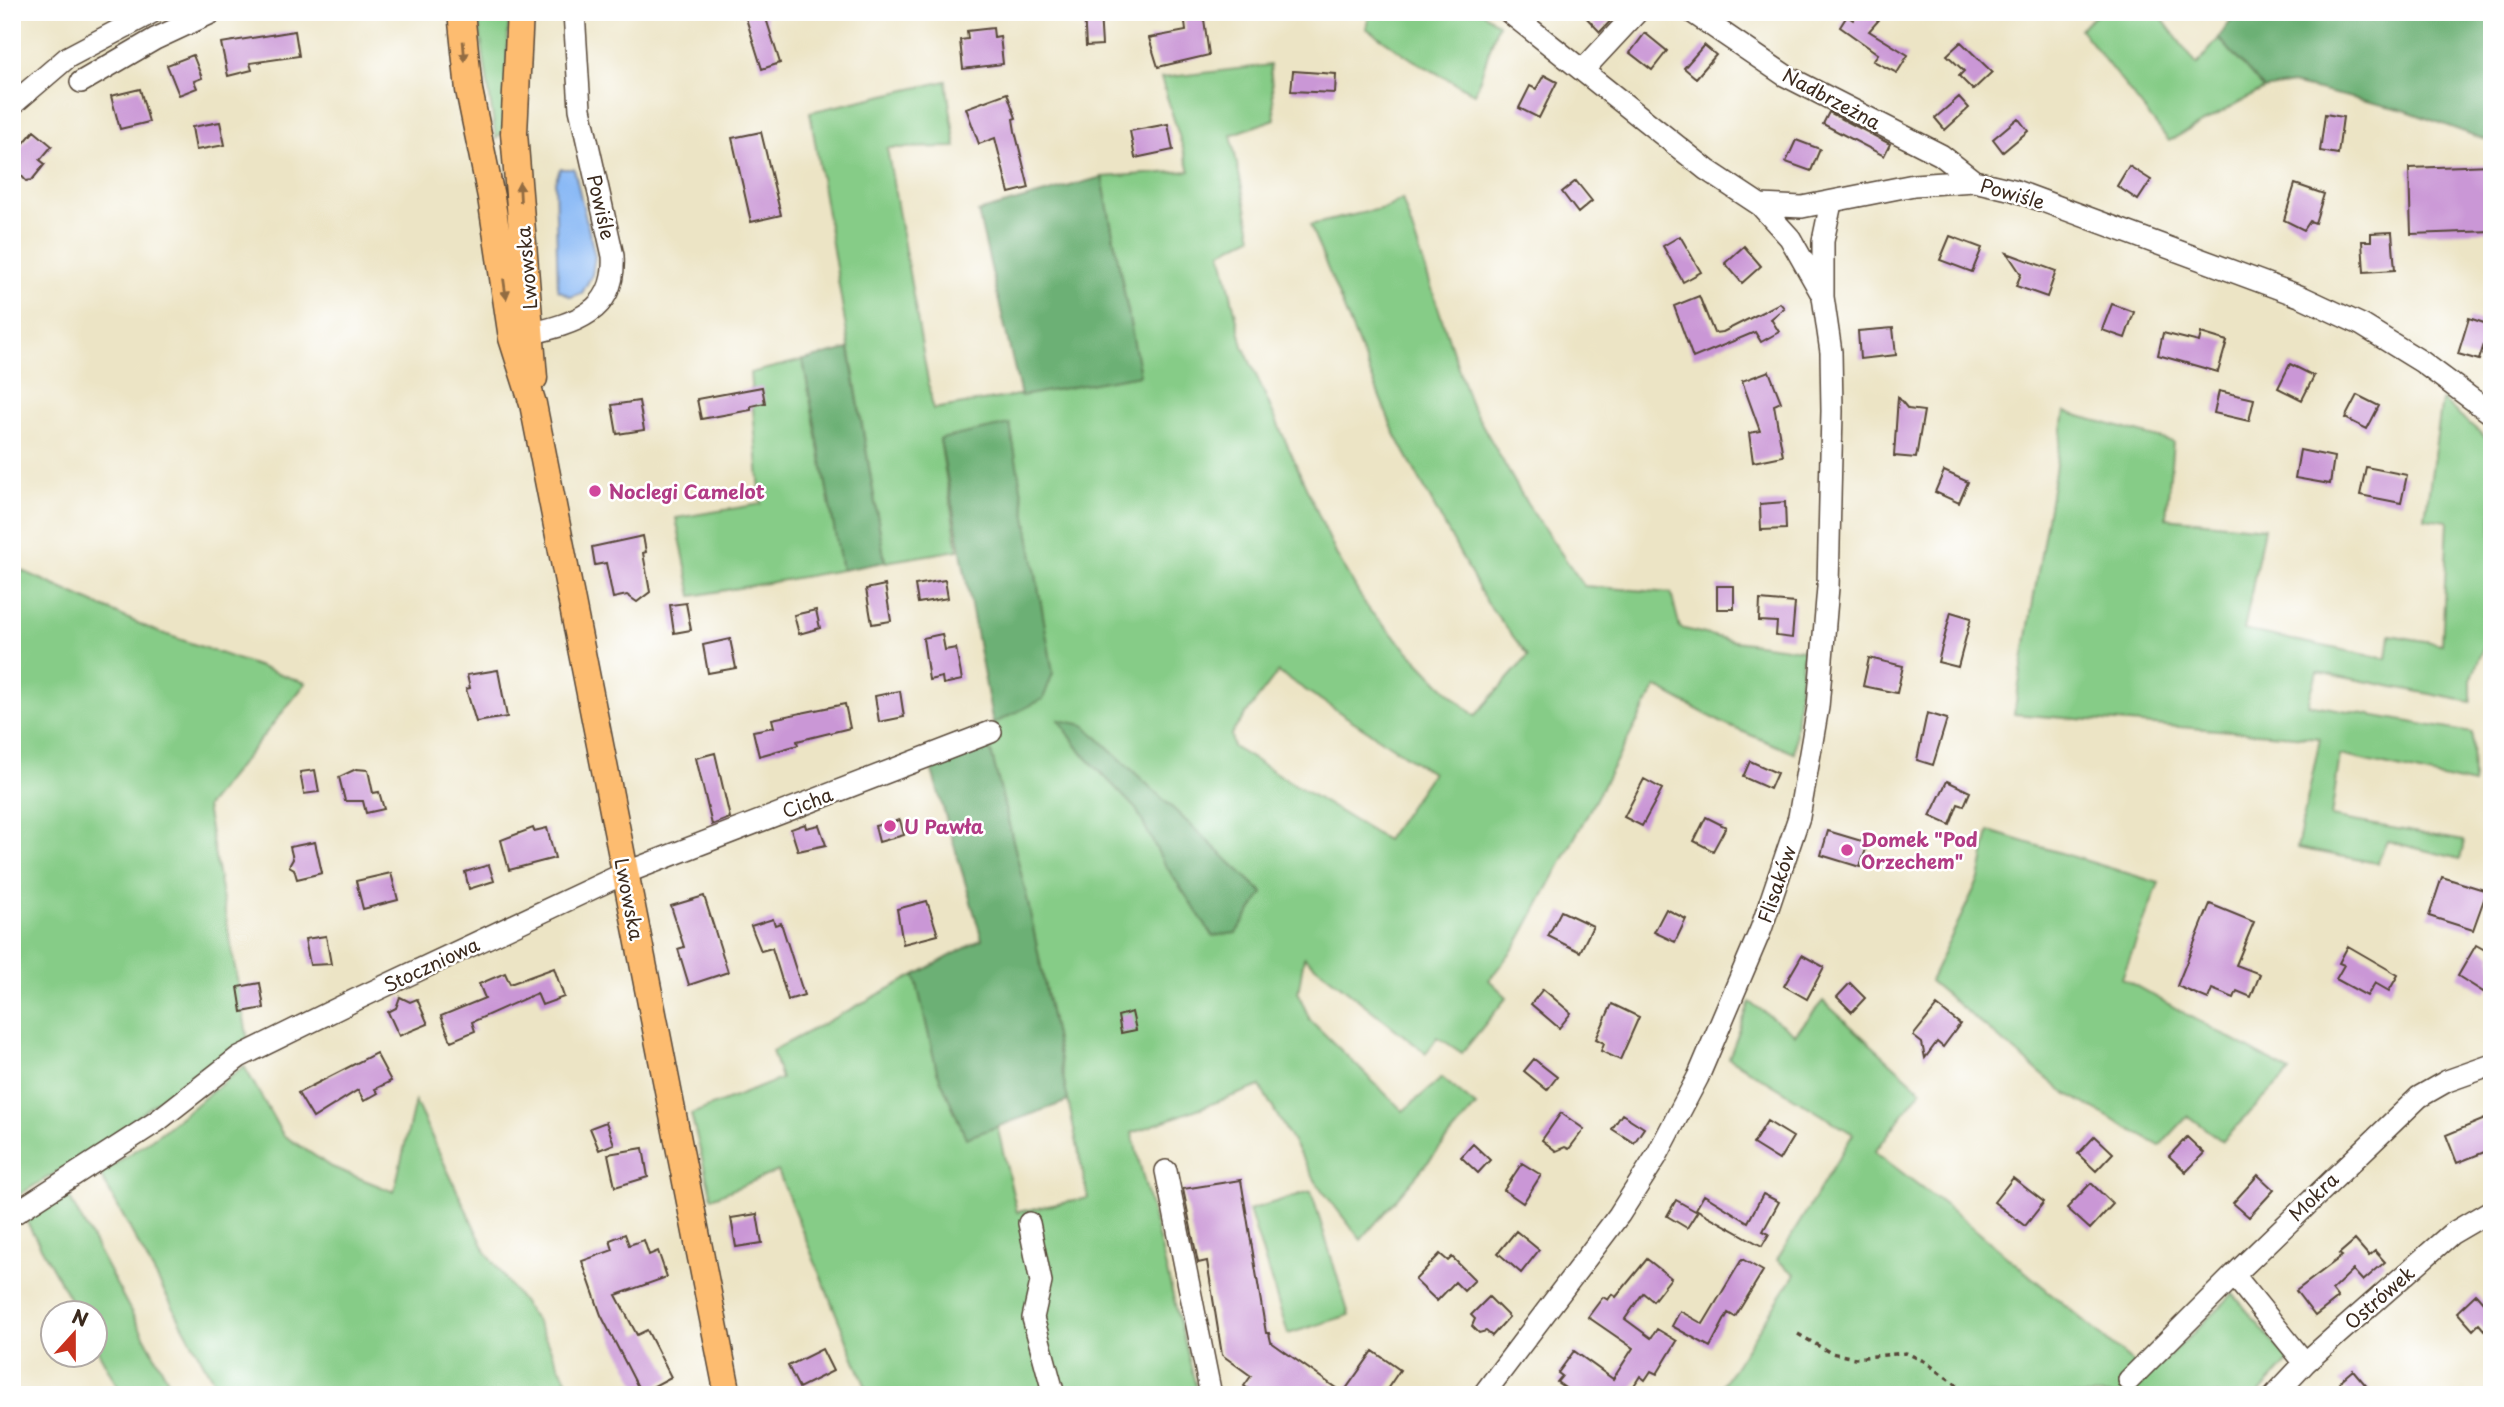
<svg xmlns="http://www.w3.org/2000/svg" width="2504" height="1407" font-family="'Playpen Sans',sans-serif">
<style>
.green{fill:#86cc87;stroke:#607b52;stroke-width:2;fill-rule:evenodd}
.forest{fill:#6cb074;stroke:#546d49;stroke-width:2}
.water{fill:#8ab9f5;stroke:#62728a;stroke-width:2}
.building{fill:#ca97d6}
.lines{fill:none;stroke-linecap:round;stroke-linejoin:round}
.minor-casing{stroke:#564637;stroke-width:24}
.major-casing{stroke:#564637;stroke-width:29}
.path{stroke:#564637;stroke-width:3.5;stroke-dasharray:5 5;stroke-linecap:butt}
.minor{stroke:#fff;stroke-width:21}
.major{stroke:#fdbc70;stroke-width:26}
.oneway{fill:#926c43}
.hotel-dot{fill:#d1479c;stroke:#fff;stroke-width:2.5}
.labels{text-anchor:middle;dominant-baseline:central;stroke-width:5;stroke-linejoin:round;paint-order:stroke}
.street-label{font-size:19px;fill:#3b2a1e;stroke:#fff}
.hotel-label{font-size:19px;font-weight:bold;fill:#b23c85;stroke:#fff;text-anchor:start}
</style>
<rect width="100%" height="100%" fill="#fff"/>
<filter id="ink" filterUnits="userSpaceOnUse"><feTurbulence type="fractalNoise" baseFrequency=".0143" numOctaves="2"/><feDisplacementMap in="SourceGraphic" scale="14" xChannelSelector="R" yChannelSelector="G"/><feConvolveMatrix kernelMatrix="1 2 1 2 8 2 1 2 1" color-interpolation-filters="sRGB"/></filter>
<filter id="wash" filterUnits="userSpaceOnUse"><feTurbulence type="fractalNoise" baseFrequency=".00686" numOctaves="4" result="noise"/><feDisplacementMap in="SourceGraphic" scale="28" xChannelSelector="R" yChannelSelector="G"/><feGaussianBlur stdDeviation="1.57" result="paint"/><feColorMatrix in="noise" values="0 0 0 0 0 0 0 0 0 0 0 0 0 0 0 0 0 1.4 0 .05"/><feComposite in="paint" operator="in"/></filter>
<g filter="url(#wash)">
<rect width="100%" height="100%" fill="#ece4c5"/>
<path class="green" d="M477,12H509L504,131L496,139Z
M1370,12H1482L1498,24L1475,94L1413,60L1366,28Z
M2100,12H2157L2197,65L2219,38L2264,89L2169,141L2080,29Z
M1270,65L1275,119L1231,135L1252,237L1221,252L1243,346L1337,556L1368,609L1441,685L1475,716L1528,656L1485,600L1394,432L1310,225L1388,207L1402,199L1470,403L1527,504L1584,586L1671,593L1680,628L1734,641L1803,650L1794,753L1724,724L1656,687L1518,943L1489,980L1507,997L1462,1053L1438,1037L1426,1053L1304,957L1298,993L1310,1020L1403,1111L1442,1078L1476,1106L1361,1240L1318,1185L1260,1086L1132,1133L1198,1395H869L778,1171L712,1198L691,1114L781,1079L772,1051L915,975L937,1071L966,1137L997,1125L1017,1212L1088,1198L1027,898L989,743L993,724L1053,673L1010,425L940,440L958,550L885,562L810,112L946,81L956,147L887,148L933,409L1140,375L1102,177L1190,171L1161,78ZM1278,672L1432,773L1386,840L1233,747L1231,734Z
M803,360L842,570L692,596L676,518L761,504L750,373Z
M2442,400L2492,443V627L2471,680V702L2317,672L2308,704L2472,733L2473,785L2340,755L2331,817L2464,841L2460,859L2387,841L2377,863L2297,848L2320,738L2014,714L2065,412L2173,442L2166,518L2264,528L2244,630L2387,659L2390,635L2442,644L2448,521L2425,518Z
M12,566L153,630L306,683L206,807L248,1040L196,1072L92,1151L12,1199Z
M1989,831L2159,883L2122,978L2290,1072L2222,1141L2188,1116L2160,1146L2062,1091L1930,981L1979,879Z
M1823,1001L1921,1090L1875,1152L1958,1215L2149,1376L2233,1294L2289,1361L2257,1395H1716L1795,1274L1777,1260L1853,1134L1729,1058L1750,1002L1795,1034Z
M244,1066L283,1135L332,1167L394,1192L415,1101L486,1252L538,1324L574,1395H221L100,1174L159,1134Z
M1311,1191L1349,1315L1288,1334L1249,1210Z
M67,1193L176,1395H122L95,1345L94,1312H77L24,1217Z"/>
<path class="forest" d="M2236,12H2492V142L2404,110L2292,84L2264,89L2219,38Z
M1102,177L1140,375L1021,396L978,212Z
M849,349L885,562L842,570L803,360Z
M1010,424L1053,673L1043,699L993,724L940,439Z
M1059,720L1084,725L1263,893L1236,933L1213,936L1162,860L1136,809L1081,752Z
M989,743L1027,898L1068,1101L966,1138L937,1071L915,975L982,939L930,764Z"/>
<path class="water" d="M560,169H574L595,256L592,275L582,293L571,297L558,290L555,182Z"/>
<g id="blocks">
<path class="building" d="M744,12H764L780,63L762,69Z
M1084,12H1100L1102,45L1086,46Z
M1184,12H1203L1209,55L1158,67L1149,38L1186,31Z
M1581,12H1619L1600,32Z
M1859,12H1886L1869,31L1908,55L1897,73L1873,61L1878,54L1840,27L1847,16L1853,20Z
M993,28L994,37L1000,36L1003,64L963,69L960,40L968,39L967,31Z
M295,31L299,56L250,63L252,70L228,76L221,43Z
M1645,33L1667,51L1652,70L1630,53Z
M1961,42L1992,72L1973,90L1959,76L1964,71L1947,55Z
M1704,45L1716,55L1696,78L1684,68Z
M193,55L202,78L194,81L197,88L179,95L167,65Z
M1293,71L1336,74L1335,93L1291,91Z
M1544,75L1557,82L1539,118L1519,108L1530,86L1536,89Z
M140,89L149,122L120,129L111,96Z
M1007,93L1016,118L1013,119L1015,131L1029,188L1009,193L995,138L979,144L966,108Z
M1959,97L1969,108L1945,130L1935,118Z
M1829,112L1890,144L1884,156L1823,124Z
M2325,114L2343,117L2338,154L2320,151Z
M2018,118L2028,131L2003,152L1993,139Z
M220,122L225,145L196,150L192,127Z
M1168,124L1173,150L1135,158L1130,131Z
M34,131L52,146L40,160L45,164L32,180L26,181L12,165V157Z
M761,132L781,215L751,222L732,138Z
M1796,140L1820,149L1811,171L1786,162Z
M2492,165V231L2411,234L2409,168Z
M2129,166L2151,180L2138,200L2117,186Z
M1576,181L1592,201L1578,213L1562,192Z
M2295,184L2324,194L2315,223L2310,221L2304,230L2284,220Z
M2392,232L2395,270L2364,272L2362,241H2371V233Z
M1680,236L1701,272L1683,282L1663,246Z
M1950,236L1982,248L1972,272L1940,260Z
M1744,246L1761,266L1742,283L1725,263Z
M2007,253L2056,271L2047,297L2016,286L2021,274Z
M1699,296L1714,333L1723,332L1780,303L1784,308L1771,319L1779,332L1761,342L1755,332L1693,358L1674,306Z
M2112,304L2134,312L2125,338L2102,330Z
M2469,318L2490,325L2479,360L2458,354Z
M1893,328L1896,355L1860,359L1858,331Z
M2163,333L2199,342L2201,333L2227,341L2218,372L2158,355Z
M2290,364L2314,376L2302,400L2278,388Z
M1769,371L1781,402L1774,405L1783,456L1753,462L1749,433L1760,431L1742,381Z
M762,387L765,403L751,406V410L701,419L697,399Z
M2219,391L2254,399L2249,421L2214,413Z
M2357,395L2379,406L2367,429L2345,418Z
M1898,397L1908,409L1924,411L1916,458L1894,456Z
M639,401L644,430L617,434L612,405Z
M2300,450L2334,457L2330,484L2295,478Z
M2366,467L2407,475L2401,503L2360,495Z
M1944,471L1968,482L1959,503L1935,492Z
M1785,502L1786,529L1761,530L1760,504Z
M643,536L646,552L643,553L650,592L637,602L627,595L613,598L606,563L595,565L592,547Z
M945,580L948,598L918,603L915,585Z
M885,585L891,621L872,624L866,589Z
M1717,586H1734V609H1717Z
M1760,600L1795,603L1792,638L1776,636L1777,622L1759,621Z
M686,603L691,630L674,633L670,605Z
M816,610L820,628L799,634L794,615Z
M1951,612L1971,618L1958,667L1938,662Z
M942,634L945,650L956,648L962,680L943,684L942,677L929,680L923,638Z
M730,639L736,668L708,673L703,645Z
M1869,658L1903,666L1897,693L1863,686Z
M498,670L507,717L476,722L466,689L470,688L467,675Z
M900,691L904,717L879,722L875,696Z
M845,704L850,728L797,741L798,745L759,756L753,731L774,727L772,719Z
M1927,713L1947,719L1933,765L1917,760Z
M715,753L730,818L712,825L696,758Z
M1750,761L1777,773L1770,789L1743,777Z
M356,769L368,770L373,793L379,792L384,809L366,813L363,801H345L339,777Z
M315,770L319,792L304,794L300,772Z
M1644,779L1662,789L1642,826L1624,817Z
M1947,781L1970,792L1964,806L1958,804L1950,825L1930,816Z
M1706,817L1726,827L1713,851L1694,841Z
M900,820L904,835L879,842L875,826Z
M805,824L806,828L819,825L826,845L798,851L791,829Z
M533,828L534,831L547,828L555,858L509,870L501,840Z
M1828,831L1868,843L1860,867L1821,855Z
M315,842L322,873L297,879L294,869L289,866L293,859L290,847Z
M489,865L494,881L469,889L465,872Z
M391,873L398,900L363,909L356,881Z
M2442,877L2487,891L2473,930L2429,916Z
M704,896L728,972L689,985L678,949L684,947L671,906Z
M927,901L938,935L903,944L897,909Z
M2210,904L2254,922L2236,965L2260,974L2251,997L2237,991L2234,998L2212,989L2208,999L2177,986Z
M1666,909L1686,919L1675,942L1654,932Z
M1561,911L1593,926L1580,952L1548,936Z
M773,919L775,925L781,923L804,995L788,1000L772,948L761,951L751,926Z
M326,936L331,964L310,965L305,939Z
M2476,945L2492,954V982L2485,993L2458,976Z
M2348,946L2398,975L2389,991L2375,983L2367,996L2336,979L2344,965L2339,963Z
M1802,955L1824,967L1807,999L1784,986Z
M554,968L564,997L542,1005L537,993L472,1022L475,1031L451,1041L441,1016L485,998L479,984L505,973L510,984Z
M260,983L264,1008L242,1012L238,987Z
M1850,983L1865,998L1852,1012L1837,997Z
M1543,989L1571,1013L1559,1028L1531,1004Z
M400,997L410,1002L417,999L428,1024L399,1036L388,1012L396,1008Z
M1612,1004L1639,1017L1620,1060L1601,1051L1604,1043L1596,1039Z
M1937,1006L1960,1024L1943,1047L1937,1042L1925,1058L1922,1043L1913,1036Z
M1132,1012L1136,1030L1121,1033L1118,1016Z
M376,1053L391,1081L375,1089L378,1093L364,1101L358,1090L313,1118L298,1093Z
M1534,1059L1557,1077L1547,1090L1524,1071Z
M1561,1113L1584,1129L1569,1149L1565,1147L1556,1151L1542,1140Z
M1622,1114L1644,1128L1634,1143L1612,1129Z
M2492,1116V1149L2457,1163L2446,1135Z
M1767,1121L1793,1137L1779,1160L1753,1144Z
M606,1122L614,1144L599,1150L590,1128Z
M2095,1136L2113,1153L2096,1171L2078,1154Z
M2187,1137L2204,1153L2186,1172L2169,1156Z
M1473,1144L1490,1160L1478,1173L1461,1157Z
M643,1148L648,1177L615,1187L608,1154Z
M1522,1163L1541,1175L1523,1203L1504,1190Z
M2258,1175L2274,1190L2249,1217L2233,1203Z
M2013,1178L2044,1202L2025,1226L1994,1202Z
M1241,1180L1266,1333H1269L1271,1342L1343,1393L1373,1351L1400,1370L1383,1395H1257L1244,1386L1251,1376L1222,1355L1207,1261L1198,1263L1183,1189Z
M2091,1183L2113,1204L2090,1229L2067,1208Z
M1763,1194L1779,1202L1763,1231L1769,1234L1762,1246L1696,1209L1704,1195L1748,1222Z
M1676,1200L1697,1212L1687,1228L1667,1216Z
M757,1214L762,1243L736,1247L731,1218Z
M1516,1231L1539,1250L1521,1273L1498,1253Z
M625,1234L629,1245L644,1240L649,1255L658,1251L667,1277L616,1295L637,1335L647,1330L671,1377L641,1393L601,1315L582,1261L613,1250L610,1240Z
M2355,1240L2369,1256L2375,1251L2385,1262L2363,1281L2353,1270L2332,1290L2338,1298L2315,1316L2296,1291L2342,1256L2339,1254Z
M1440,1254L1448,1261L1452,1257L1475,1280L1464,1291L1455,1282L1437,1301L1415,1280Z
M1647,1259L1671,1278L1653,1301L1643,1293L1625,1319L1651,1338L1657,1329L1677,1341L1657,1374L1651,1371L1645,1380L1640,1376L1630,1392L1634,1395H1575L1557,1382L1562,1376L1558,1373L1574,1351L1613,1379L1633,1348L1588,1317L1603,1297L1608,1300L1612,1294L1616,1297Z
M1742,1259L1763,1271L1735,1317L1728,1313L1710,1347L1672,1326L1680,1311L1703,1324Z
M2476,1294L2492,1312V1322L2484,1330L2479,1324L2473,1330L2457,1312Z
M1489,1297L1509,1317L1492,1336L1486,1331L1479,1333L1472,1326L1475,1319L1471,1315Z
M822,1349L833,1371L799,1388L788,1366Z
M2353,1370L2374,1395H2350L2339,1382Z"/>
</g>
</g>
<g filter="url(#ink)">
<use href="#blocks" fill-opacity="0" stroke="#564637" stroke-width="2"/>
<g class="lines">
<g class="minor-casing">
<path id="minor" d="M1509,12L1707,170L1760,205L1802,207L1914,185L1974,181L2013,190L2302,297L2362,325L2422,362L2492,414
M1692,12L1786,76L1941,155L1974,181
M1583,70L1637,12
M81,82L155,39L213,12
M12,105L68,57L153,12
M1760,205L1790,238L1820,291
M516,337C564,325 617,319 613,256L580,109L574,12
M1166,1171L1211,1395
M12,1215L156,1122L239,1057L355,1000L625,873L991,732
M1029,1223L1041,1282L1033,1318L1054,1395
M2305,1363L2234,1275L2419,1097L2447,1081L2492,1065
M2129,1380L2234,1275
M1483,1395L1619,1215L1656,1157L1698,1077L1761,929L1799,817L1818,707L1828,587L1832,411L1831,352L1823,297V241L1831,203
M2275,1395L2305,1363L2451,1234L2492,1210"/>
</g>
<g class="major-casing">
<path id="major" d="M461,12L469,90L491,197L512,338L533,404L728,1395
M520,12L514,133L534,378"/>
</g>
<path class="path" d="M1798,1334L1831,1353L1855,1358L1906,1353L1924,1361L1971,1395"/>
<use href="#minor" class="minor"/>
<use href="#major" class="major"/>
</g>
<defs><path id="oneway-solid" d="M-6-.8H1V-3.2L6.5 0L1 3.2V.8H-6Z" transform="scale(1.75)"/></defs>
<g class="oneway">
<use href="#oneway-solid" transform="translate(464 51) rotate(85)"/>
<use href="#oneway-solid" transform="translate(520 192) rotate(-93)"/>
<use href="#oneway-solid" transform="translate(505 289) rotate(82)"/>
</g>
</g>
<g class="hotel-dot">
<circle cx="595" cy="491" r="7"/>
<circle cx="890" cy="826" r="7"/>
<circle cx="1847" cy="850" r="7"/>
</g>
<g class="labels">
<g class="street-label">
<text transform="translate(1832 98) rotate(28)">Nadbrzeżna</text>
<text transform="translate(2013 193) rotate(16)">Powiśle</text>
<text transform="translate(602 207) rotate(77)">Powiśle</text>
<text transform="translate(526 268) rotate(-95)">Lwowska</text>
<text transform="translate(807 802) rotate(-21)">Cicha</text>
<text transform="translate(1776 884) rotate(-71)">Flisaków</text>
<text transform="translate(630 899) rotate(79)">Lwowska</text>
<text transform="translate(431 964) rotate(-25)">Stoczniowa</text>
<text transform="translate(2313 1196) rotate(-44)">Mokra</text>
<text transform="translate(2379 1297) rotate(-41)">Ostrówek</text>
</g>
<g class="hotel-label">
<text x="609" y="491">Noclegi Camelot</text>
<text x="904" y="826">U Pawła</text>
<text x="1861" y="839">Domek "Pod<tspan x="1861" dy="22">Orzechem"</tspan></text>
</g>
</g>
<rect width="2504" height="1407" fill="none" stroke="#fff" stroke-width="42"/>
<g transform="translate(74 1334) rotate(21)"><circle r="33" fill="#ffffff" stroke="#b1aaa5" stroke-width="2"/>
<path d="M0-5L12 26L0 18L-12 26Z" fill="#c8321e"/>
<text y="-10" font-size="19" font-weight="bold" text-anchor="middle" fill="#3b2a1e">N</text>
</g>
</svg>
